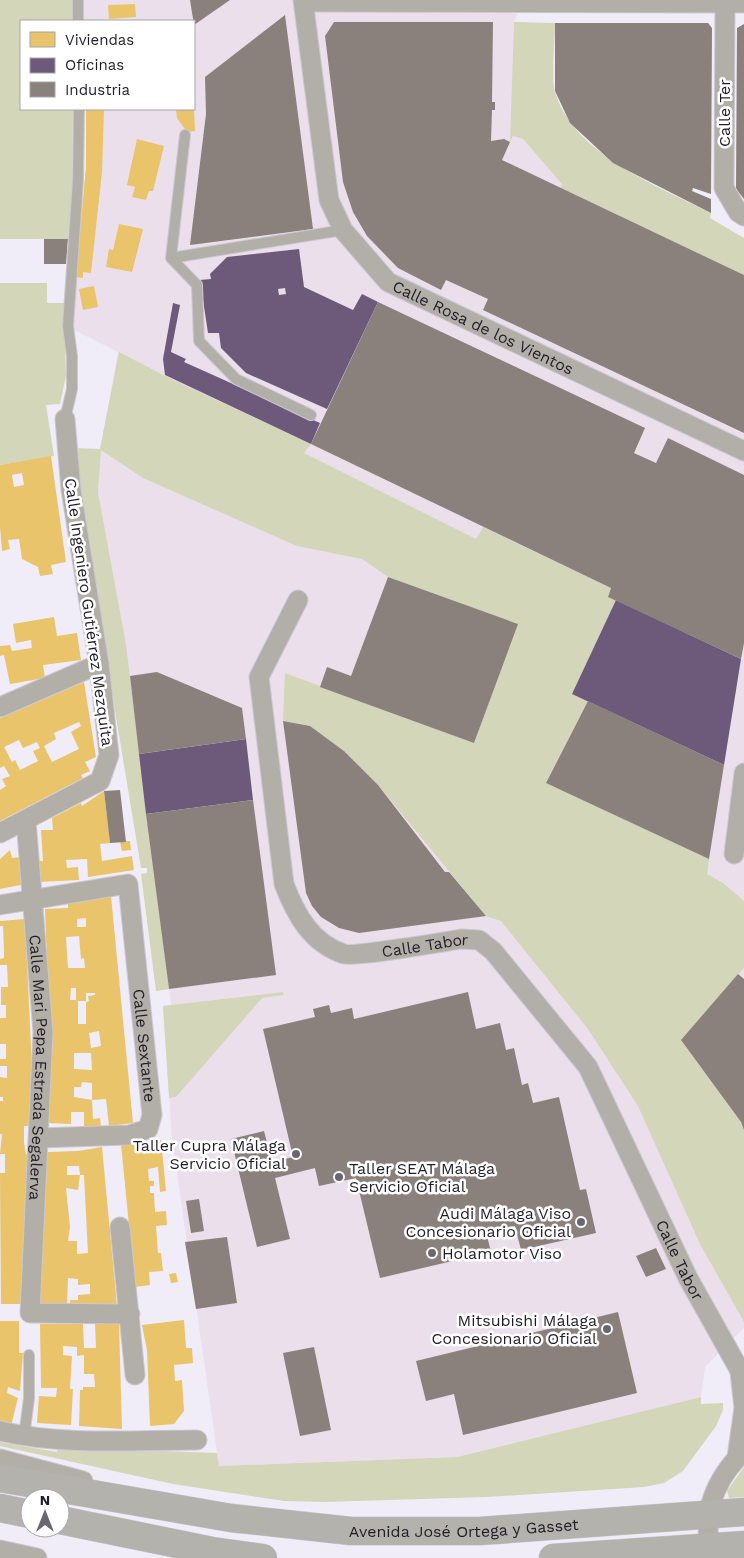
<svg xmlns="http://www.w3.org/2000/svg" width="744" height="1558" font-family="'Work Sans',sans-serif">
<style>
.industrial{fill:#ebdfec}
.green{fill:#d3d6b9}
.homes{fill:#e9c46a;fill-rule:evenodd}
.offices{fill:#6d597a;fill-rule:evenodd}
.industry{fill:#8a817c}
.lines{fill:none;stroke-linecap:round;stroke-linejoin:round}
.lane-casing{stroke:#ccc8d2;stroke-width:12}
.street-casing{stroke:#ccc8d2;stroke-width:21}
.primary-casing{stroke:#ccc8d2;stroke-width:29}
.lane{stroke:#b2afa8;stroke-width:10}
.street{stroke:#b2afa8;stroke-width:19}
.primary{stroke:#b4b2ad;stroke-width:28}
.poi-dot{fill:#696670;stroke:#fff;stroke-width:2}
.labels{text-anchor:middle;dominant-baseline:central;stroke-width:5;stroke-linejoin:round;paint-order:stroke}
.street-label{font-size:16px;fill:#211d27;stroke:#fff}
.poi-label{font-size:16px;fill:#211d27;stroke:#fff;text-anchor:end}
</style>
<rect width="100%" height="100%" fill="#f0edf8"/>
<path class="industrial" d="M84,0H523L514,22L511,141L513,136L523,139L563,184L561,188L744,275V1328L705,1367L701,1397L457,1457L219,1466L172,1138L163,1006L171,1005L126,644L98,492L100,450L118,352L72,329L86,167V109H194V21H84Z"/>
<path class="green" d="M0,0H73V21H21V109H73L72,193L68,239H0Z
M514,22L555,23C555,40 551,78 555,92C574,155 658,186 711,213L710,218L744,238V275L561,188L562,184L523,139L513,136L510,142Z
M0,283H47V303H64L66,376L60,404L46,405L54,456L0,465Z
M119,352L171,379L311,444L304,453L476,539L483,527L611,588L608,597L616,600L572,694L588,701L546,782L709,859L707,874L723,883L744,901V968L681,1040L741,1122L744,1131V1322L700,1244L638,1106L588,1029L501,921L486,916L378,785L344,751L310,726L283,721L285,673L474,743L517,624L388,577L362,559L297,546L143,478L101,450L98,492L126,644L169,989L156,991L141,874L147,873V868H141L79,493L76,448L100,449Z
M283,992L284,995L262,998L176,1097L169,1098L163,1006Z
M701,1397V1404L723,1403V1410L716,1426L683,1471L664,1483L644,1487L487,1497L324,1502L284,1501L173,1484L0,1446V1442L57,1452L58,1447L217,1453L219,1466L457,1457Z
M744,1467V1497L729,1498L727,1491Z"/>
<path class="homes" d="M135,4L136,17L109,19L108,5Z
M86,109H104L102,172L91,273L83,272V278L76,277L86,167Z
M176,109H194L195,131L187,132L177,118Z
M137,139L164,146L153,191H149L146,200L132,197L135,187L127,185Z
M119,224L143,229L132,272L106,267L109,249L113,250Z
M94,286L98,307L83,310L79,289Z
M51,456L66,562L51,565L53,574L40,576L38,567L22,559L19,539L8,540L10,549L2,551L0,527V465ZM22,473L24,485L14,487L12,475Z
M54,617L57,636L77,633L81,660L43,665L45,678L10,684L4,655L0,656V646L10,645L12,651L32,648L31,640L16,643L13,624Z
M84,682L96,757L85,762L90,771L81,775L83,778L0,821V790L6,786L2,779L10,776L4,766L0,768V718ZM79,722L81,726L71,732L79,749L52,762L44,746L56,739L54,733ZM19,740L23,748L37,742L40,748L33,751L38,761L20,770L15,760L12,762L4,747Z
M104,791L110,843L100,844L102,861L132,856L134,870L88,877L87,859L66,860L67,868L78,867L79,880L39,882L37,861H43L41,830H53L52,818L81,803L82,806Z
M130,841L131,850L122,851L120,842Z
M10,850L12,858L21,857L26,884L0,889V859Z
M111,896L133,1123L109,1126L106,1099L92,1100V1083L82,1082L81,1087H74V1097L92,1100L93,1119L100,1118L101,1127L84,1128V1112H71V1124L48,1123L51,1068L45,909L68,908V903ZM86,918V927H77V919ZM79,936L81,959L84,958L85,968H68L66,937ZM71,988H76V1000H70ZM86,993H95V995L88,996L89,1001L86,1002V1024H78V1001H86ZM99,1031L101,1046L91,1048L89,1033ZM74,1053H91L92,1070L74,1069Z
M25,919L32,1068L29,1126H24V1143L26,1154H28L21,1304H1L0,1173H5V1154H0L2,1134H0V1101H3V1097H0V1077L7,1078V1066H0V1059H6V1044H0V1018H6V1005H1V987H8L7,965H0V959L4,958V950L3,926H0V921Z
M161,1140L166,1191L160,1192L158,1167L148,1169L149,1181H154V1186H150V1193H154L155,1212L166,1211L167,1225L156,1226L158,1253H161L163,1271L149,1272L150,1285L135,1287L121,1144Z
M102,1147L117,1306L70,1305V1300H78V1295L90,1294V1284L78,1285V1279L68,1278L67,1305L40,1304L47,1152L78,1151ZM67,1166H79L80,1175H84L88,1253L77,1254V1241H68L70,1227L66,1188L78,1190L80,1175H67Z
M176,1273L178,1282L171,1283L169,1274Z
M184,1320L186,1348H192L193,1363L174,1365L175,1381L182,1380L184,1411L174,1424L150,1426L147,1350L142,1325Z
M0,1321H19V1353H23L20,1391L8,1387L7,1393L18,1398L11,1426H0Z
M40,1324H83L84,1348H96L95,1324H119L122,1429L79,1426L80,1390H83V1387H95L94,1374H84V1355L77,1356V1347L63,1346V1355L72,1356L70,1389H73L71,1425L37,1423L39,1396L56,1397L57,1388H41Z"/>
<path class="offices" d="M299,249L304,287L353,310L362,294L378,302L327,409L246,373L221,348L219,333H208L200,280L211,279L210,274L227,257ZM285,288L286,294L279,295L278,289Z
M173,303L180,305L171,352L186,359L184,362L320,423L311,444L165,375L163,359Z
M616,600L741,659L724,765L572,694Z
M246,739L253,800L146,814L139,754Z"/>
<path class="industry" d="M190,0H230L194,25Z
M285,15L313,229L190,245L206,114L205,77Z
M334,22H493L492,102H495V110H492L491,141L504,139L510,142L502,160L744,275V433L483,310L488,299L446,280L441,290L398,268L367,236L353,212L343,182L325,36Z
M555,23H708L712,28L711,194L693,188L692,191L711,199V213L613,163L570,123L555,91Z
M744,24V199L736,189L737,28Z
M44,239H68L66,264H44Z
M378,302L645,428L634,453L656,463L668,438L744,475V643L741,659L608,597L611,588L311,444Z
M388,577L518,624L474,743L320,687L327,667L351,676Z
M157,672L242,708L246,739L139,754L130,676Z
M588,701L724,765L709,859L546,783Z
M283,721L310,726L344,751L378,785L445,872H449L486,916L359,933L339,928L321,917L312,906L306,893Z
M120,790L126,842L110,843L104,791Z
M253,800L276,975L169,989L146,814Z
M738,974L744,979V1130L741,1122L681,1040Z
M468,992L476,1029L500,1023L506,1050L514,1048L522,1085L528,1083L533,1103L559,1097L580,1190L586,1189L596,1233L521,1250L515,1226L486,1232L491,1252L380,1278L356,1178L319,1186L315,1168L275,1178L290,1239L257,1247L231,1139L264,1131L272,1162L293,1157L263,1029L315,1017L313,1009L329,1005L331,1013L352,1008L354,1019Z
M199,1199L204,1231L191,1233L186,1201Z
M227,1237L237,1303L196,1309L185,1242Z
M656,1248L666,1269L646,1277L636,1256Z
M618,1312L637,1393L463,1435L454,1394L426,1401L416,1361Z
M314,1347L331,1430L300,1436L283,1353Z"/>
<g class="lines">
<g class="lane-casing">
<path id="lane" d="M78,21V0
M171,258L197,285L199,341L236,379L311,415
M171,258L343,230
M171,258L185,135
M65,419L72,389V356L68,326L78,181L79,109
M24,1437L29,1398V1355"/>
</g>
<g class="street-casing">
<g id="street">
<path id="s1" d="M303,0L329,200L343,230L388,282L744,451"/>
<path d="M304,2L744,3"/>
<path d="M725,3L724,188L738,212L744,216"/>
<path id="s2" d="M298,600L259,677L284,884C296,915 311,943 344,954C354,957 444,942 461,939L479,940L493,951L588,1067L688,1278L744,1378"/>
<path d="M0,707L99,664"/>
<path id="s3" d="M26,820L43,1032L30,1313L130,1314"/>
<path d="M0,833L100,781L109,755L99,664L71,490L65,419"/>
<path d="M734,854L744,773"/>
<path id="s4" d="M0,905L128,884L152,1115L148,1129L129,1135L39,1138"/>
<path d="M120,1227L135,1375"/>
<path d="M0,1431C64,1446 132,1440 197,1440"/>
<path d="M737,1457L744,1408L740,1372"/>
<path d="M0,1459L83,1481"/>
<path d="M0,1550L37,1558"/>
<path d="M715,1557C697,1518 716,1478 744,1451"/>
</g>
</g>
<g class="primary-casing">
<g id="primary">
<path id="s5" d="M0,1478L231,1518L351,1531H480L744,1512"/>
<path d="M0,1508L30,1514"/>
<path d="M60,1520L212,1551L263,1558"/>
<path d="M553,1558L744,1545"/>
</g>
</g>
<use href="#lane" class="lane"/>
<use href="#street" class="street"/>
<use href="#primary" class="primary"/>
</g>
<g class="poi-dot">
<circle cx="296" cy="1154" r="5"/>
<circle cx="339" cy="1177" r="5"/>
<circle cx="581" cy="1222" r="5"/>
<circle cx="432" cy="1253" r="5"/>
<circle cx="607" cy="1329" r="5"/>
</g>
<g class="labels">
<g class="street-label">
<text transform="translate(724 113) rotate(-90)">Calle Ter</text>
<text stroke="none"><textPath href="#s1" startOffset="409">Calle Rosa de los Vientos</textPath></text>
<text transform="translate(89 612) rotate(82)">Calle Ingeniero Gutiérrez Mezquita</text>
<text stroke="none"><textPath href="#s2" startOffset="472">Calle Tabor</textPath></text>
<text stroke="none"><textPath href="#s4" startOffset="292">Calle Sextante</textPath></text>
<text stroke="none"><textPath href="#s3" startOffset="248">Calle Mari Pepa Estrada Segalerva</textPath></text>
<text stroke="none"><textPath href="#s2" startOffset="908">Calle Tabor</textPath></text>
<text stroke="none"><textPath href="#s5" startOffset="468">Avenida José Ortega y Gasset</textPath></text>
</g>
<g class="poi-label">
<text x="286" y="1145">Taller Cupra Málaga<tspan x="286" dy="18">Servicio Oficial</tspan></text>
<text x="349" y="1168" text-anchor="start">Taller SEAT Málaga<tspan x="349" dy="18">Servicio Oficial</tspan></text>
<text x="571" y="1213">Audi Málaga Viso<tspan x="571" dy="18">Concesionario Oficial</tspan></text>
<text x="442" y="1253" text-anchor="start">Holamotor Viso</text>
<text x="597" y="1320">Mitsubishi Málaga<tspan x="597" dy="18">Concesionario Oficial</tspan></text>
</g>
</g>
<rect x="20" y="20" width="175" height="90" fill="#ffffff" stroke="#a6a5a9"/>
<rect x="30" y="32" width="25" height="15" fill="#e9c46a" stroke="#a6a5a9"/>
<text x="65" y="45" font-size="15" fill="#211d27">Viviendas</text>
<rect x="30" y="58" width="25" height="15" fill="#6d597a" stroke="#a6a5a9"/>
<text x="65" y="70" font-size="15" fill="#211d27">Oficinas</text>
<rect x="30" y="82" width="25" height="15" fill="#8a817c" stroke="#a6a5a9"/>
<text x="65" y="95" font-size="15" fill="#211d27">Industria</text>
<g transform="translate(45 1513)"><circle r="24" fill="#ffffff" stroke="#a6a5a9"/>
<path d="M0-4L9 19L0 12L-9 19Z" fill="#696670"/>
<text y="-8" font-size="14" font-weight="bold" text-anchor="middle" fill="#211d27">N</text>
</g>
</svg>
